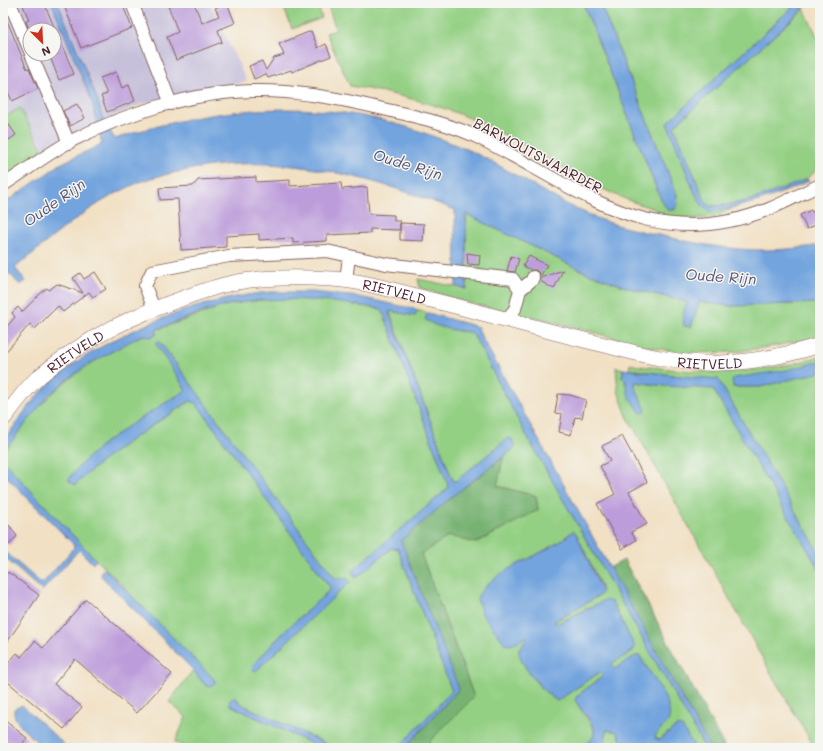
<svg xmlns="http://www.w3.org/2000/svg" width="823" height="751" font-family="Mali,sans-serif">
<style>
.industrial{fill:#c6c0da;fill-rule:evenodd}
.green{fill:#94d084;stroke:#6f7858;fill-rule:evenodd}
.forest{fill:#77b272;stroke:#60684e}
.water{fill:#73a4de;stroke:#5e6284}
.building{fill:#bc9cda}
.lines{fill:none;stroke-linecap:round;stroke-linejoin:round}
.minor-casing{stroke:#846360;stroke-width:14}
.major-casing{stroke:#846360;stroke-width:16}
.minor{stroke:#fff;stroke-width:12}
.major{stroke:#fff;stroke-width:15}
.labels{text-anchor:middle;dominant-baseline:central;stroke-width:3;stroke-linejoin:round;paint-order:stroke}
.street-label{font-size:14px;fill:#4a1f2b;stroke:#f6f6f2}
.water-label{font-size:15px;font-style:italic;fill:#5a5473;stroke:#f6f6f2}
</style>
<rect width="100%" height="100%" fill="#f6f6f2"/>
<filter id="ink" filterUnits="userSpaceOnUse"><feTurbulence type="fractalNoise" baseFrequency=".025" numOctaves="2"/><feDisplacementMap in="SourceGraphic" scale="8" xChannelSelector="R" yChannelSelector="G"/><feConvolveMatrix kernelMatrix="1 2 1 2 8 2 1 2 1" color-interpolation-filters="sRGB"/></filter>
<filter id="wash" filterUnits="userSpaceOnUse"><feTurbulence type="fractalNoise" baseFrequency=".012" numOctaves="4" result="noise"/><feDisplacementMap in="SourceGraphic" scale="16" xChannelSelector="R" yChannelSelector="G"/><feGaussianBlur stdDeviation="0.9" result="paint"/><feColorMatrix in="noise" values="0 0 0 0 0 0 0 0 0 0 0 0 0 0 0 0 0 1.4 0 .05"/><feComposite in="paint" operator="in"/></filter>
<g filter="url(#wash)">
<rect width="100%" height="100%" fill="#f1e0c3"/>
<path class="industrial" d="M3,3H210L247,82L176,94L139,105L74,133L43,151L20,108L5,117L3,115ZM30,30H54V54H30Z"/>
<path class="green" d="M282,3H317L322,18L292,29Z
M327,3H583L659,195L668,210H675L677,195L600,3H797L667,123L694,191L711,212L733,208L716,217L691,219L654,216L657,212L655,209C597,193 549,157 495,130C451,107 399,94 350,86L326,33L336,30Z
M804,9L820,42V167C815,171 811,176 806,179C781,193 738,206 710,206L705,201L674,126Z
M20,108L43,151L3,178V115L5,117Z
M466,214L585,272L629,288L687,302L683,315L691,327L699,302L731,306L820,303V337L775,346L733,352L685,353L644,346L555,322L469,303L420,288L418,279L467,289Z
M290,298L336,302L382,309L448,485L446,490L352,571L356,578L392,548L398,549L452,691L398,748H335L243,705L236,698L238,709L321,748H187L175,742L186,717L169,702L193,670L204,684L210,687L121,583L96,560L3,461V453C36,406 61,380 111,351C120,346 131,338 141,336C147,334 150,337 156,335V330L227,305L251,301ZM159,341L335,578L341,579L252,666L286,630L331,589L196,403L191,401C150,427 110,451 75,485L105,442L186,390L156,343Z
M389,310L415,316L416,310L428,313L427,315L459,331L470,332L474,336L525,433L705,748H695L692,742L677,726L659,740L655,738V735L668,722L648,671L640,656H635L615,669L610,664L633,651L635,647L612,603L589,607L557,624L554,622L600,595L601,586L576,533L573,531L559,542L511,569V645L526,637L528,639L519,649C520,666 543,693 557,701L600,672L603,676L577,696C577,700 578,705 580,708C590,726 607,734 579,748H423L474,697L421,554L449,536L476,543L538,510L536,496L497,486L503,458L512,450V439L508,438L456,481H453Z
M820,356V361C792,371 763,375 734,378L733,387H760L820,372V554L718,379L680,376L629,369L630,364C640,367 651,367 661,368C712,375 771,373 820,356Z
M616,367L623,369L622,378H625V384L635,387V382L666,386L713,388L820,571V748H815L772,675L627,416L618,391Z
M607,730L617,732L625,748H597L607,742L605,739Z"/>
<path class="forest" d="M503,458L497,486L536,496L538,510L476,543L449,536L421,554L474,697L423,748H405L459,689L400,541L454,495Z
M624,560L725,748H710L609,568Z"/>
<path class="water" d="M52,3H58L98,101L103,120L115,139C217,104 328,96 430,135C448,142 468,149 485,158C521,177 554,200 592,216C615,226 639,231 663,236C719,249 762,255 820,245V303L731,306L699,302L691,327L684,326L683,315L687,302L629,288L585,272L466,214L467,289L456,287L455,210C368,175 272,150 178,172C162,175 145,179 131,186C87,206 53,237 15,268L26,281L20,285L9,273L3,279V204L62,163L102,144L92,102Z
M583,3H600L677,195L678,205L674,210H667L659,195Z
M797,3H810L674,126L705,201L710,206C744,206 776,191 807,179L809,181C775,197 747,206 711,212L703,207L694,191L667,123Z
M270,292H313L359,297L415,309L417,312L415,316L390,311L389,313L453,481H456L508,438L512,439L515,446L512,450L454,495L401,541L459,689L405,748H398L452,691L398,549L392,548L356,578L352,571L446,490L448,485L382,309C331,301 279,294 228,305C203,311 179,321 156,330V335L150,337L142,335L86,366L63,383L48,396L8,446L4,441C17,422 30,402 47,386C97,337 200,298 270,292Z
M428,313L478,327L481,336L710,748H705L525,433L474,336L470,332C457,331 435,328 425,319Z
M159,341L335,578L341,579L346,577L350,582L256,671L253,670L252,666L286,630L331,589L196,403L190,401C150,427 110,451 75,485L68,480C97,440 145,417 186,390L155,343Z
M820,361V372L817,373L760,387H733L732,379L734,378L787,370Z
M623,369L680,376L718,379L820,554V571L713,389L666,386L635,382V387L646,410L644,413L640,412L629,397L625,379L622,378Z
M3,461L96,560L93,564L79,550L42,591L3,556V550L42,584L74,548L73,544L3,473Z
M573,531L576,533L602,591L600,595L554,622L557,624L605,600L612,602L635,647L633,651L611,664L615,669L635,656H640C648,671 674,703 669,719C667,727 656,730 655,738L659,740L677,726L682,727L695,748H625L617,732L607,730L605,739L607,742L597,748H579C610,733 586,719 575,700L577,696L603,676L600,672L557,701C546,694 517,663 519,649L527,639L526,637L511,645L505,644L482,614L477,598C493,567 548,556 573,531Z
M105,569L213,678L216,682L210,687L204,684L193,670L101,576V571Z
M234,697L243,705L335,748H321L238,709L230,705L229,701Z
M22,705L68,748H44C34,738 12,724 14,709Z"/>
<g id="blocks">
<path class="building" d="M22,3H44L74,74L59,80L49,54H54V30H29L26,21L29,20Z
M63,3H122L132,28L81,48Z
M167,3H194L202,23L219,16L215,8L227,3L235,23L218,30L222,42L176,60L167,37L178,32Z
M3,11L27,69L29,68L38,89L12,101L3,80Z
M311,31L318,48L326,44L331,56L292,72L291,70L268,78L266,74L254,79L249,66L262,61L266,70L274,58L284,55L279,44Z
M116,72L122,88L129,85L135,101L107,112L101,96L107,94L100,78Z
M77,104L85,118L70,126L63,111Z
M3,116L16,135L3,144Z
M256,177V182L290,180V186L341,183L342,189L367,187L369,214L394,215V221H400V230L370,229V233L327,235V241L293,243V238L259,240V234L226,236V247L181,250L178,199L160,200L159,188L193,186L198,180Z
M820,209V223L807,229L800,215L811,210L812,212Z
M400,223L424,224L423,241L400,240Z
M467,253L480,255L479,265L468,264Z
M511,256L519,259L515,272L507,271Z
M529,256L547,265L541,275L536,270H531L523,266Z
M563,270L554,289L540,281V278Z
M95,272L106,289L93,297L89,292L63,312L58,306L35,329L30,324L3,355V331L15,317L12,313L18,307L22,312L41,293L47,288L49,290L57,284L83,293L73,278L80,273L84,279Z
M558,394L570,395L586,400L582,418L575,417L571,435L559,432L562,414L555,413Z
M622,436L647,482L629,492L647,524L631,532L636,540L622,549L597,504L615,494L600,466L610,461L602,446Z
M9,525L17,536L9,545L3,540V526Z
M8,572L39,595L3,648V579Z
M86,599L172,674L137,713L75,659L54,684L82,707L64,729L3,678V669L17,653L21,657L35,641L43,648Z
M3,719L27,738L19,748H3Z"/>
</g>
</g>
<g filter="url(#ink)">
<use href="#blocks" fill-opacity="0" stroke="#846360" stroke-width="1"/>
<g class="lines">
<g class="minor-casing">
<path id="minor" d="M10,3L30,51
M132,3L171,104
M31,54L69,143
M3,185C25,171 46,155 69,142C124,114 191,92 253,91C296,90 338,98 379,108C413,116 448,123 479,138C579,187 649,257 769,209C786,202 803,193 820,185
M346,281L349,256
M520,290L532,280L533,277
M154,309L145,286L152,271L229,256L327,251L386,264L513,279L520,290L515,309L507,319"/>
</g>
<g class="major-casing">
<g id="major">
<path id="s1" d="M3,419C15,405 26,387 40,376C77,345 121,321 165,305C186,297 206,289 228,284C261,276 299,277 332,279C364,281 396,291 427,299C486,313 545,331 605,345C642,355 682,365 721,363C755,362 788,355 820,345"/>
</g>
</g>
<use href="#minor" class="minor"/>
<use href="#major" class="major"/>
</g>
</g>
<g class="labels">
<g class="street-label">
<text transform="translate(538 155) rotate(28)">BARWOUTSWAARDER</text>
<text stroke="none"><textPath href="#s1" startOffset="436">RIETVELD</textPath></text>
<text stroke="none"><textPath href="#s1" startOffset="100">RIETVELD</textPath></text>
<text stroke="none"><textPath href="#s1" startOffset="760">RIETVELD</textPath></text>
</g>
<g class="water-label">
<text transform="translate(408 164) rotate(17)">Oude Rijn</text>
<text transform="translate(54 202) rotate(-35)">Oude Rijn</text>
<text transform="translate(721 276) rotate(4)">Oude Rijn</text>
</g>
</g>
<rect width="823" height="751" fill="none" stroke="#f6f6f2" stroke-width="16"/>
<g transform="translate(42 42) rotate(156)"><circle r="19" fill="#f6f6f2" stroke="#b1a0a2"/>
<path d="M0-3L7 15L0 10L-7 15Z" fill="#c8321e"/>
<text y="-6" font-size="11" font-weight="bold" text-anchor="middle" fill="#4a1f2b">N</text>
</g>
</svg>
